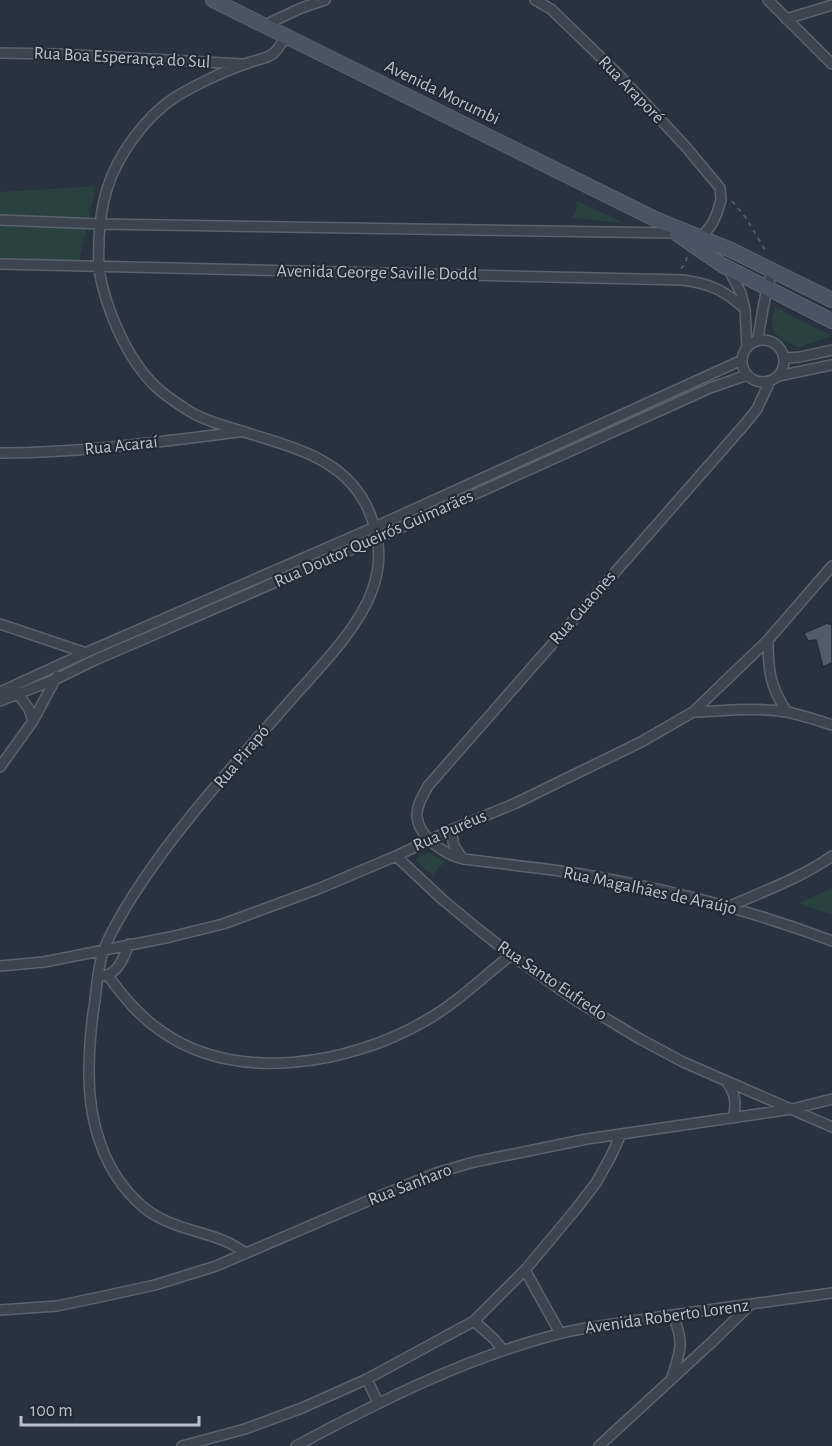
<svg xmlns="http://www.w3.org/2000/svg" width="832" height="1446" font-family="'Alegreya Sans',sans-serif">
<style>
.green{fill:#2b4141}
.building{fill:#515c6a;stroke:#232c37;stroke-width:1.5}
.lines{fill:none;stroke-linecap:round;stroke-linejoin:round}
.minor-casing{stroke:#5a636d;stroke-width:12}
.secondary-casing{stroke:#5a636d;stroke-width:16}
.path{stroke:#4a5d5f;stroke-width:2;stroke-dasharray:4.5 4.5;stroke-linecap:butt}
.minor{stroke:#3c454f;stroke-width:9}
.secondary{stroke:#4a5462;stroke-width:14}
.labels{text-anchor:middle;dominant-baseline:central;stroke-width:4.5;stroke-linejoin:round;paint-order:stroke}
.street-label{font-size:18px;fill:#b9c0ca;stroke:#212a35}
</style>
<rect width="100%" height="100%" fill="#28333f"/>
<path class="green" d="M96,186L78,266L50,260L0,259V192Z
M577,201L624,223L572,218L576,210Z
M775,307L832,336L799,347C790,344 775,337 772,327C771,321 773,313 775,307Z
M429,852L448,864C438,864 437,868 434,877L417,862L416,859L418,857Z
M832,888V915L799,903Z"/>
<path class="building" d="M827,623L832,625V663L823,667L816,640L808,641L804,633Z"/>
<g class="lines">
<g class="minor-casing">
<path id="minor" d="M535,0L551,9L620,76L686,147L720,188L721,200L717,213L712,224L698,242
M768,0L832,64
M786,19L832,5
M265,25L301,8L325,0
M0,53L58,54L242,64
M0,220L100,224L675,233
M0,264L683,280C711,284 724,290 745,309
M729,270L741,293L745,309L747,347
M758,339C762,316 764,293 773,270
M742 361a21 21 0 1 1 42 0a21 21 0 1 1-42 0Z
M785,358L800,357L832,350
M778,376L832,365
M0,453C80,453 159,442 238,432
M0,624L86,653
M768,640C768,670 770,687 787,712
M16,691L29,709L33,721
M0,692L85,653L375,527L742,360
M0,701L56,679L95,660L378,538L710,388L747,375
M693,712C724,711 756,707 787,712C802,715 817,720 832,725
M0,767L33,721L57,676
M451,830L454,846L463,859C503,864 542,868 581,874C667,889 751,910 832,941
M396,856L443,900L478,929L511,955L577,1001L640,1039L683,1062L832,1127
M463,859C446,855 418,837 417,816C416,806 423,795 428,786L745,424L757,409L770,381
M730,906C764,891 801,878 832,856
M0,966L44,962L170,937L223,924L318,889L396,856L451,830L516,803L641,742L693,712L768,640L832,566
M103,976C118,974 124,957 129,944
M108,976C123,996 139,1016 161,1031C236,1084 349,1065 425,1021C457,1003 483,977 511,955
M726,1081C735,1093 737,1103 733,1118
M246,1253C237,1247 228,1241 217,1238C191,1229 164,1225 142,1206C104,1173 89,1123 89,1074C89,1049 91,1025 95,1000C97,984 98,967 103,952C110,932 123,912 134,894C178,825 235,764 289,702C317,670 357,631 372,591C381,566 381,544 372,519C351,457 290,447 235,429C219,424 203,420 189,411C178,404 166,396 156,387C127,359 106,310 99,270C98,260 99,248 99,238C100,221 102,205 107,189C117,156 145,117 174,98C183,92 193,87 203,82C217,75 233,68 248,63C255,60 265,59 271,55C278,51 282,42 286,36
M525,1270L560,1333
M0,1310L57,1306L100,1297L155,1285L216,1266L370,1200L436,1173L474,1162L587,1139L792,1109L832,1099
M474,1321L494,1339L503,1350
M672,1377C681,1350 684,1342 673,1315
M367,1379L378,1403
M182,1446L245,1429L302,1408L367,1379L474,1321L525,1270L576,1209L596,1183L611,1156L621,1134
M296,1446C380,1401 465,1358 558,1334C584,1327 612,1325 639,1320C703,1310 768,1302 832,1293
M599,1446L713,1341L750,1305"/>
</g>
<g class="secondary-casing">
<path id="secondary" d="M213,0L655,219L731,250L832,300
M677,234L722,265L832,321"/>
</g>
<path class="path" d="M732,201L746,218L767,253
M681,269L686,262L687,255"/>
<use href="#minor" class="minor"/>
<use href="#secondary" class="secondary"/>
</g>
<g class="labels">
<g class="street-label">
<text transform="translate(122 58) rotate(3)">Rua Boa Esperança do Sul</text>
<text transform="translate(631 90) rotate(46)">Rua Araporé</text>
<text transform="translate(442 93) rotate(26)">Avenida Morumbi</text>
<text transform="translate(377 273) rotate(1)">Avenida George Saville Dodd</text>
<text transform="translate(121 446) rotate(-6)">Rua Acaraí</text>
<text transform="translate(374 539) rotate(-24)">Rua Doutor Queirós Guimarães</text>
<text transform="translate(583 608) rotate(-49)">Rua Guaones</text>
<text transform="translate(242 757) rotate(-50)">Rua Pirapó</text>
<text transform="translate(450 831) rotate(-24)">Rua Puréus</text>
<text transform="translate(650 891) rotate(12)">Rua Magalhães de Araújo</text>
<text transform="translate(552 981) rotate(34)">Rua Santo Eufredo</text>
<text transform="translate(410 1185) rotate(-21)">Rua Sanharo</text>
<text transform="translate(667 1317) rotate(-8)">Avenida Roberto Lorenz</text>
</g>
</g>
<path d="M21 1416v9h178v-9" fill="none" stroke="#b9c0ca" stroke-width="3"/>
<text x="30" y="1416" font-size="18" fill="#b9c0ca" stroke="#212a35" stroke-width="4.5" paint-order="stroke">100 m</text>
</svg>
